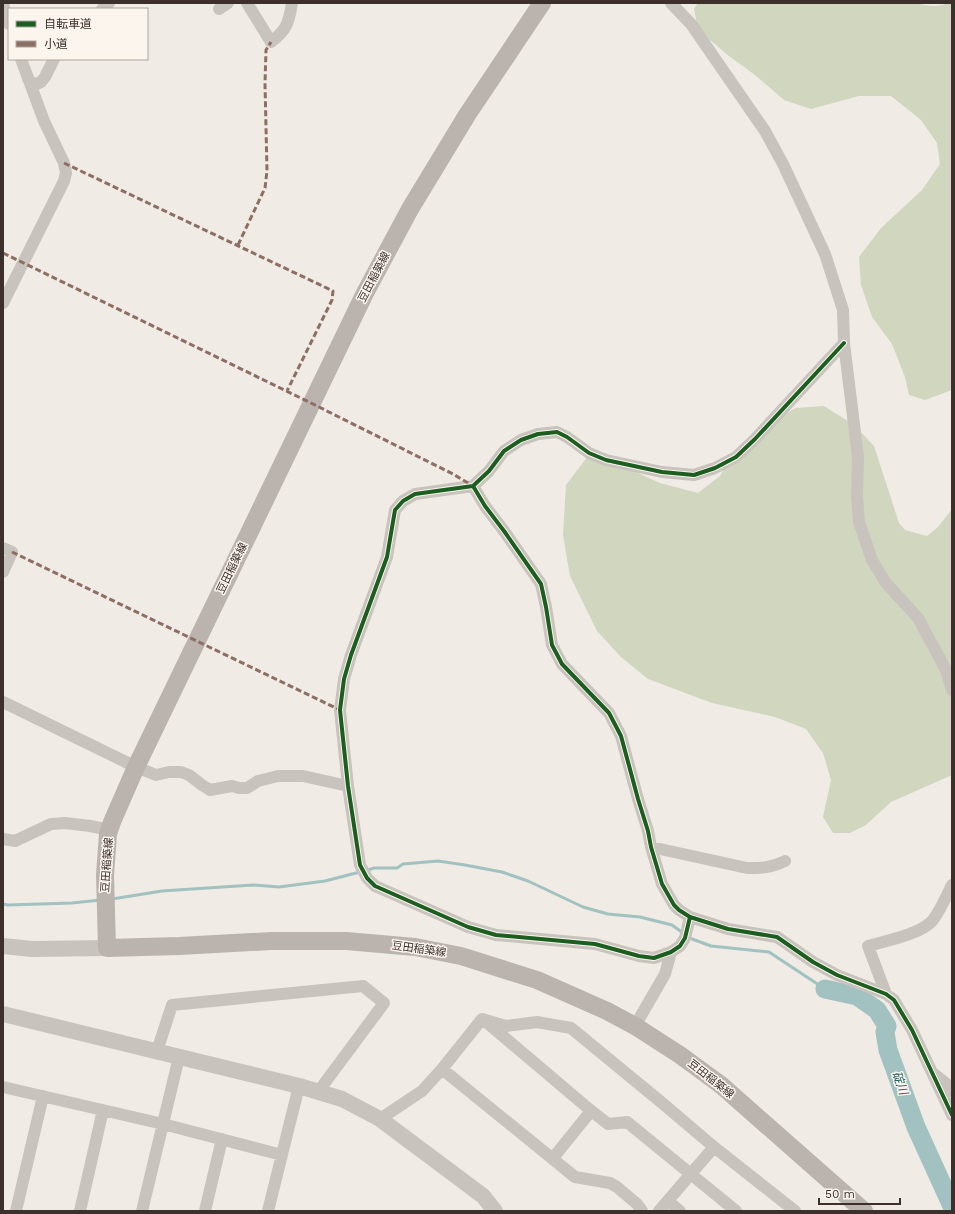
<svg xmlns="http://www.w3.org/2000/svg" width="955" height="1214" font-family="'Work Sans','Noto Sans JP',sans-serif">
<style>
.green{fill:#d1d6bf}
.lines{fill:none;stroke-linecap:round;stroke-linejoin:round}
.stream{stroke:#a1c2c1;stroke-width:3}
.river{stroke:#a1c2c1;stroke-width:19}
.minor{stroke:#c9c3be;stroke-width:12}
.tertiary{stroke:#c9c3be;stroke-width:16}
.secondary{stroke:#bab3ae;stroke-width:18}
.quiet{stroke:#8d6e63;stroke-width:3;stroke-dasharray:6 3;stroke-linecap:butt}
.cycleway-casing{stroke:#fbf5ee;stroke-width:6}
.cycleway{stroke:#1b5e20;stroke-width:4}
.labels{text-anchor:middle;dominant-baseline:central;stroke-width:3;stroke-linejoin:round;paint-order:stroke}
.street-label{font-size:11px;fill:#3b302b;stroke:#fbf5ee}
.water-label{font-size:12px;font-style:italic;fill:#1f5a5e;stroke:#fbf5ee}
</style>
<rect width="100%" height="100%" fill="#f0ebe5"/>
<path class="green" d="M698,3H918C925,6 934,7 942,5C946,4 948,3 952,3V390L925,400L909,395L905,377L892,344L872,317L861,285L859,257L881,228L922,190L940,164L937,143L921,120L891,96H859L811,109L784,100L755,75L729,56L698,30L694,9Z
M824,406L854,425L874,446L899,523L905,530L927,536L938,527L952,509V775L891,802L866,825L850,833H833L823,817L831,780L823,753L806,729L775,717L712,703L648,679L621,657L597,631L570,576L563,535L566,485L588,456L629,469L660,483L698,493L720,476L733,453L766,425L796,408Z"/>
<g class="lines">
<path class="stream" d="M365,871L374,868H397L403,864L438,861L465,865L502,872L528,881L583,907L608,914L640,917L672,925L683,933
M112,899L162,891L253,885L279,887L325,881L360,872
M3,904L8,905L72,903L101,900
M688,937L692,939L711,946L769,952L825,989"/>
<path class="river" d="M825,989L857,996L877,1010L887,1026L885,1032L888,1050L916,1127L952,1206"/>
<path class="minor" d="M247,3L271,42C287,30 289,22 292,3
M671,3L691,24L765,131L783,164L825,254L843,310L844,343L858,457L857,496L859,522L872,560L886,583L918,618L946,670L952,690
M3,4L9,24
M102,9L109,3
M219,9L228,3
M28,79L32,83L37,84L41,82L45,77L54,59
M3,303L64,181L66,173L64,163L44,121L21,59
M473,486L485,506L504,531L541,584L546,607L552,645L562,664L609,713L621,736L638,799L648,831L651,847L662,884L674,905L679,910L690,917L728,929L777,937L813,962L837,975L886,994L894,1000L912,1030L952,1115
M3,548L12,552L3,572
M3,702L136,767L156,775L169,772H181L189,775L202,785L210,790L232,786L239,788H247L258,781L278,776H303L348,786
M3,839L15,841L51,824L65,823L90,826L110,830
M651,847L747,868C762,868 771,868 785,861
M690,917L685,938L680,946L671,952L654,958L639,956L595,944L496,935L468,927L375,886L367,878L360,865L348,786L340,710L344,679L351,655L387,557L395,510L403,501L415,494L473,486L489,471L504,451L521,440L538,434L557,432L567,437L589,453L606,460L662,472L694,475L715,468L736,457L755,439L844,343
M886,994L868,946C885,941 922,934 933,920C941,909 946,897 952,885
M482,1019L506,1026L537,1022L571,1028L661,1102L714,1147L795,1211
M485,1021L589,1109L608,1124L627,1122L736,1211
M635,1026L665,974L671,952
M157,1051L172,1005L363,986L384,1003L318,1092
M442,1069L575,1177L610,1183L617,1187L637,1204L642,1211
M934,1074L948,1085L952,1091
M3,1087L163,1124L282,1155
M380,1119L422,1091L442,1069L482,1019
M553,1158L591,1111
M668,1201L680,1211
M16,1211L43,1096
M80,1211L103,1110
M142,1211L179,1057
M205,1211L222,1139
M268,1211L299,1086
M659,1211L714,1147"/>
<path class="tertiary" d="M3,946L32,949L107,948
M3,1014L299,1086L342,1099L380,1119L483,1196L495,1211"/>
<path class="secondary" d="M542,3L467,115L410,209L365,293L136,767L112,822L108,834L105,875L107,948L179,946L272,941H346L415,947L461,956L537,980L607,1011L635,1026L680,1055L721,1085L864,1211"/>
<path class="quiet" d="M64,163L333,291L332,300L287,391
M238,245L265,188L267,171L265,83L266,50L271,42
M3,253L311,403L453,474L473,486
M12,552L340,710"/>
<g class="cycleway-casing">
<path id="cycleway" d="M473,486L485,506L504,531L541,584L546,607L552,645L562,664L609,713L621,736L638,799L648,831L651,847L662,884L674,905L679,910L690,917L728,929L777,937L813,962L837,975L886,994L894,1000L912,1030L952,1115
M690,917L685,938L680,946L671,952L654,958L639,956L595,944L496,935L468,927L375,886L367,878L360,865L348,786L340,710L344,679L351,655L387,557L395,510L403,501L415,494L473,486L489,471L504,451L521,440L538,434L557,432L567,437L589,453L606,460L662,472L694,475L715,468L736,457L755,439L844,343"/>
</g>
<use href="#cycleway" class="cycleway"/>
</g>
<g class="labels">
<g class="street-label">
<text transform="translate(374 277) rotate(-62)">豆田稲築線</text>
<text transform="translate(232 568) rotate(-64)">豆田稲築線</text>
<text transform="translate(107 865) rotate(-86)">豆田稲築線</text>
<text transform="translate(419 949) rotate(8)">豆田稲築線</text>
<text transform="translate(711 1079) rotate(38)">豆田稲築線</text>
</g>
<g class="water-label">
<text transform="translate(900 1083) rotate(70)">碇川</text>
</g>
</g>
<rect width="955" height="1214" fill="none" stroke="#3b302b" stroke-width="8"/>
<rect x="8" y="8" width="140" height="52" fill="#fbf5ee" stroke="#aea6a0"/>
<rect x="16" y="21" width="20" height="6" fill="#1b5e20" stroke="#aea6a0"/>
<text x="44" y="28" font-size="12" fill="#3b302b">自転車道</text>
<rect x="16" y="41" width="20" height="6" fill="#8d6e63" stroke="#aea6a0"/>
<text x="44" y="48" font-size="12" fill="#3b302b">小道</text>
<path d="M819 1198v6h81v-6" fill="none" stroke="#3b302b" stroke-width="2"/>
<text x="825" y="1198" font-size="12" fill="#3b302b" stroke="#fbf5ee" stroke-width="3" paint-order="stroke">50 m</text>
</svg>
